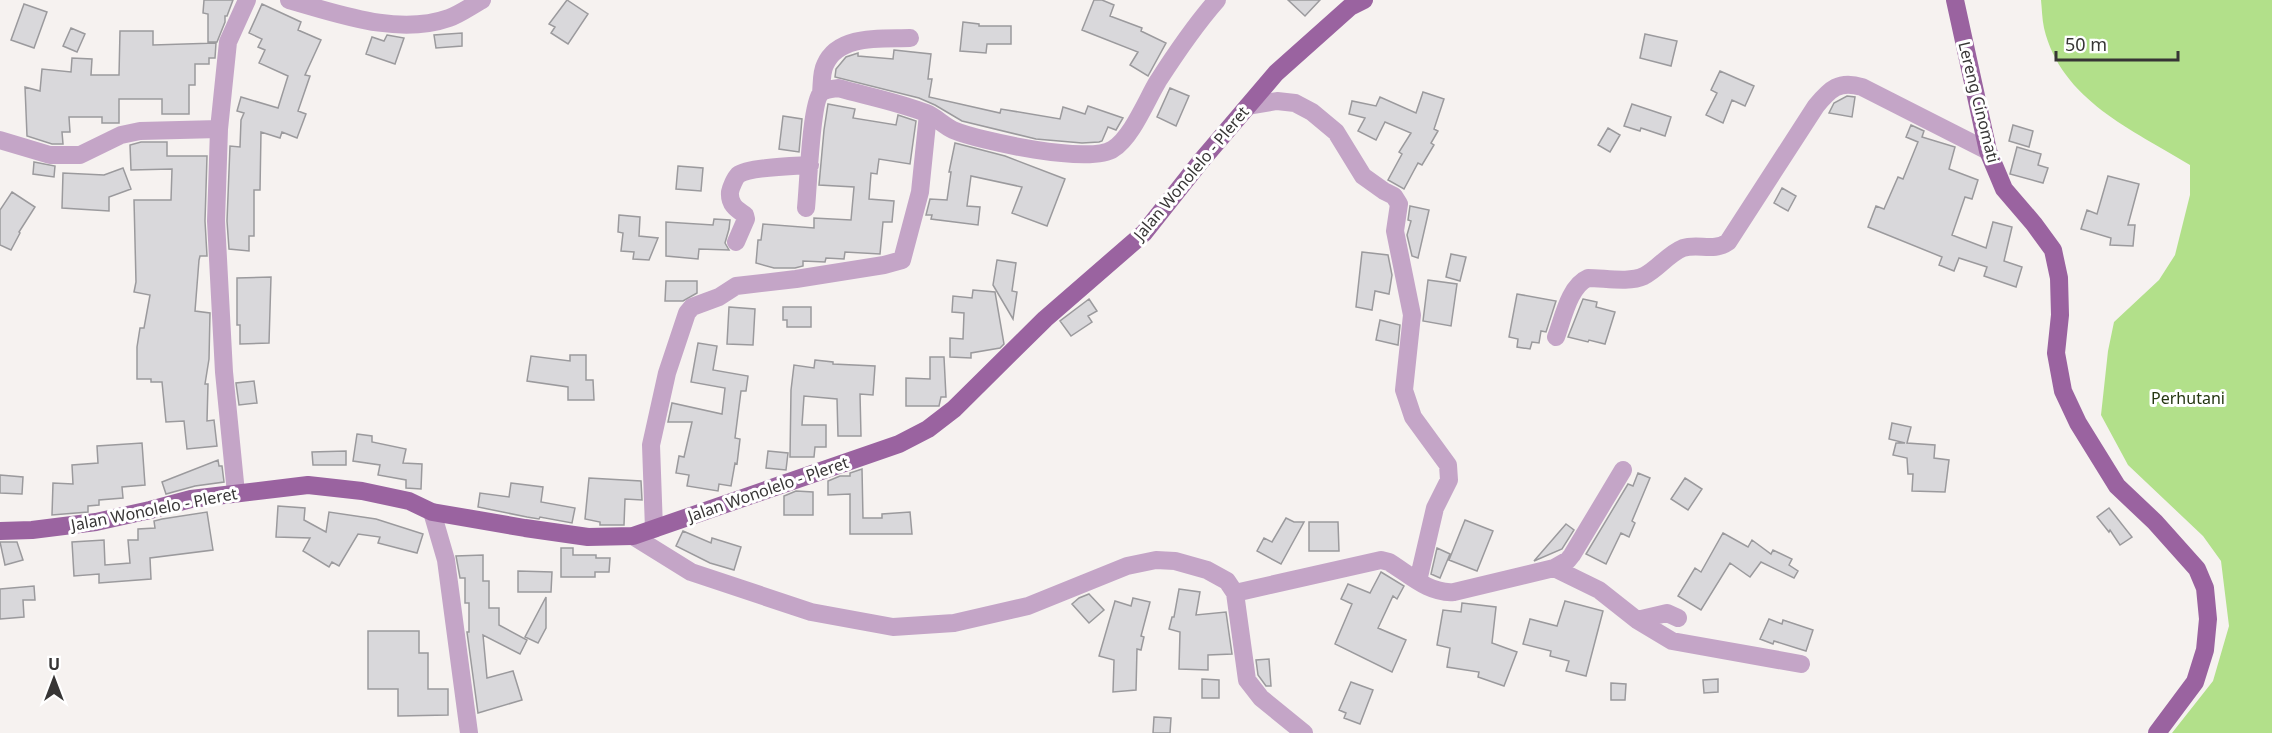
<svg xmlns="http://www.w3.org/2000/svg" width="2272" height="733" font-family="'Noto Sans',sans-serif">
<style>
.green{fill:#b2e08a}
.building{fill:#d9d8db;stroke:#9b9a9d;stroke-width:1.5}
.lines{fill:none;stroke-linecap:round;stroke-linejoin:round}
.minor{stroke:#c4a5c7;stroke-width:18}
.major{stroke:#9a63a0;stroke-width:18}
.labels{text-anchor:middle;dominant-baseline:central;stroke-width:6;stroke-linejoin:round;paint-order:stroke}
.street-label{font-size:16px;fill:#373535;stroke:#fff}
.park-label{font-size:16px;fill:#243611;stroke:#fff}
</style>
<rect width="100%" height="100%" fill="#f6f2f0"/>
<path class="green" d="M2041,0H2272V733H2172L2213,681L2229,626L2221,561L2203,536L2128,465L2101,415L2108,351L2114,322L2159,280L2175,255L2190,195V165C2133,130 2061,100 2044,28C2042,19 2042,9 2041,0Z"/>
<path class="building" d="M204,0H233L227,16H225V22L217,42H208V14L203,13Z
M567,0L588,14L568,44L551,33L555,27L549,24Z
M1094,0H1102L1114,5L1110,16L1142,28L1141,31L1166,43L1148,76L1130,65L1138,52L1082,30Z
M1288,0H1320L1305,16Z
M24,4L47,12L34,48L11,40Z
M262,4L301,22L298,30L321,40L305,75L310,76L298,111L306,114L297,138L282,132L280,138L261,132L260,190H254V236H249V251L229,249L227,221L230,146L240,147L241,120L244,113L237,111L241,97L278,108L288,76L259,63L265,50L258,47L262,39L249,33Z
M963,22L979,24V26H1011V44H987L986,53L960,51Z
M71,28L85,34L77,52L63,46Z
M120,31H153V45L216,43L215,58H209V64H195V85H189V114H162V99H119V123H102V117H69L70,132H62L63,144H52L27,136L25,87L40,91L42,69L71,72L72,58L92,59L91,75H119Z
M462,33V46L436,48L434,35Z
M1645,34L1677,41L1671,66L1640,58Z
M387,35L404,38L395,64L366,54L372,37L384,41Z
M894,50L931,54L928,79H932L929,97L1000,113L1001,109L1060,119L1063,107L1085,114L1088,106L1123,118L1116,130L1108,127L1102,141L1099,142L1082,143L1036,139L962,121L935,105L919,98L835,77L836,69L846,57L858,53V56L893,59Z
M1720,71L1754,86L1745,106L1732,100L1723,123L1706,115L1717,93L1711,90Z
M1170,88L1189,96L1176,126L1157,117Z
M1423,92L1444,99L1434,129L1438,131L1431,143L1434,145L1422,165L1418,163L1404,189L1388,180L1402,154L1399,152L1411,133L1385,122L1376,140L1358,131L1365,118L1349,114L1352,101L1376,106L1380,97L1416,113Z
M1847,96L1855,97L1852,117L1829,113L1834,103Z
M828,104L855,109L853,118L896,125L898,115L916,121L910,164L879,159L877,174L871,173L869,199L894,201L892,222H883L880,254L845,252L844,259L826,258L825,262L803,261V266L795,268H774L756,263L758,240H761L763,224L814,228V218L851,220L854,187L819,185L824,130Z
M1632,104L1671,117L1665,136L1641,128L1640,131L1624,126Z
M783,116L802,119L799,152L779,149Z
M1911,125L1924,131L1922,137L1955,147L1949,169L1978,180L1972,199L1965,197L1952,235L1986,248L1993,222L2012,227L2004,261L2022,267L2016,287L1984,276L1987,267L1959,258L1954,271L1939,265L1942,257L1868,227L1876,206L1884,209L1898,177L1903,179L1918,142L1906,137Z
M2013,125L2033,131L2029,147L2009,141Z
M1608,128L1620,135L1610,152L1598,145Z
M141,142H167V156H207L205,221L207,256H200L199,260L195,311L210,313L209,359L205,384H208L207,421L214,420L217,446L187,449L184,421L166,422L162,382H151V379H137V347L140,328H144L150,295L134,292L136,282L134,200H171L172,169L131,170L130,145Z
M955,143L1005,156L1065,179L1047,226L1012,213L1022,187L971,176L967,206L980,207L978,225L931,219L932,215H926L930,199L947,200L951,172H949Z
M2017,147L2041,154L2038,165L2048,168L2043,183L2010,174Z
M34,162L55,166L54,177L33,174Z
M678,166L703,168L701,191L676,189Z
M123,168L131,189L109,197V211L62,208L63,173L104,175Z
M2108,176L2139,184L2128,225H2135L2133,246L2110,245L2111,238L2081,229L2087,210L2097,214Z
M1782,188L1796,196L1788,211L1774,203Z
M12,192L35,207L19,232L20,233L11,250L0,245V210Z
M1410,206L1429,210L1418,258L1412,256L1407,235L1411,221L1408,220Z
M619,215L640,217L639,236L658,238L649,260L633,259L634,252L621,251L623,233L618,232Z
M714,219L730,220L729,229L725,243L729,250L699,249L698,259L666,256V222L713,225Z
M1362,252L1388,255L1392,275L1389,294L1375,291L1372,310L1356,307Z
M1451,254L1466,257L1460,281L1446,277Z
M997,260L1016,263L1012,291L1017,292L1013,319L993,285Z
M271,277L269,343L240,344V325H237V278Z
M1428,280L1457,284L1451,326L1423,321Z
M666,281H697V293L683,301H665Z
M973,290L995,292L1004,344L1000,348L971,353V358L950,357V338L963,339L964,313L952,312L953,296L972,298Z
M1517,294L1556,301L1546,332L1541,331L1539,343L1532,342L1530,349L1517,347L1518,339L1509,337Z
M1089,299L1097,311L1088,316L1092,322L1071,336L1060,321Z
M1583,299L1597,302L1596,307L1615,312L1605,344L1589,340L1588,342L1568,337Z
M729,307L755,309L753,345L727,344Z
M783,307H811V327H787V320H783Z
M1380,320L1400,325L1398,345L1376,340Z
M698,343L717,346L713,370L748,376L746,391H741L735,438L740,439L737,464L735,463L731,486L719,484L718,491L687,486L689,475L676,473L679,456L684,457L692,422H668L672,403L722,414L725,388L691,382Z
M570,355H586V380H593L594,400H568V387L527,381L531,356L570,361Z
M930,357H944L946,397H941L939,406H906V378L930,379Z
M815,360L833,362V364L875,366L873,395L860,394L861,436H838L837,399L804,396L802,425H826V447H815L814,457H790L791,390L794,365L814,368Z
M254,381L257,403L239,405L236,383Z
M1892,423L1911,427L1907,443L1935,445L1934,458L1949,460L1945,492L1912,491L1913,474H1908L1907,458L1893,455L1896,443H1905L1889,439Z
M357,434L372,436V442L406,449L403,463L422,464L421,489L406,488V480L378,475L380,465L353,461Z
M142,443L145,485L122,487L123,498L99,500V505L88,506V512L52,515L53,483L73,484L72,465L98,463L97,446Z
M346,451V465H313L312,452Z
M768,451L788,453L786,470L766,468Z
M218,460L219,466H222L224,482L195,486L166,494L162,482Z
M862,469L863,518H882V514L910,512L912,534H850V494L828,495V481L840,476H850V473Z
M1638,473L1650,478L1632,521L1635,523L1629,537L1621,533L1606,564L1586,554L1628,484L1633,486Z
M0,475L23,477L22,494L0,493Z
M589,478L641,481L642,500L625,499L624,525H600V522L585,519Z
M1685,478L1702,489L1688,510L1671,499Z
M511,483L543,487L541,502L575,508L572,523L540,517L539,519L527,517L478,507L480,493L509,497Z
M796,491L813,492V515H784V496Z
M278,506L305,508L304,520L326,532L329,512L376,519L423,534L417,553L378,543L380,537L358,534L339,566L332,562L329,567L303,551L310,538L276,537Z
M2109,508L2132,537L2120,545L2110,530L2109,532L2097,517Z
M207,512L213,550L150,558L151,579L99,583V574L74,576L72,542L104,540L105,565L130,563L128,540H138V529L155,528L154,521L162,519Z
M1286,518L1294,522H1304L1281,564L1257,551L1264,538L1272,542Z
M1465,520L1493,531L1477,571L1449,560Z
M1309,522H1338L1339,551H1309Z
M1566,524L1574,530L1562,549L1534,561Z
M683,531L711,543L712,538L741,547L734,570L710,563L676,546Z
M1723,533L1748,547L1752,540L1771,554L1773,550L1792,559L1789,565L1798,571L1794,578L1761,562L1750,577L1730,563L1701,610L1678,596L1695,568L1701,572Z
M0,542H17L23,560L5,565Z
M561,548H573V555H596V558H610L609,572H595V577H561Z
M1437,548L1450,554L1440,578L1431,574Z
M483,555V581H489V608H499V625L527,640L520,654L483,635L487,678L513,671L522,700L478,713L467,632H469V603H465V578H460L456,556Z
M518,571L552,572L551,592H518Z
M1381,572L1404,586L1397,599L1393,596L1378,628L1406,640L1392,672L1335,644L1352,604L1341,599L1348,584L1370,593Z
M34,586L35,600H23L24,617L0,619V589Z
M1179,589L1200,592L1196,615L1226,612L1232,654L1208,655V670L1179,669L1180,632L1169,629L1172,617H1174Z
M1089,594L1104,610L1089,623L1072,604L1079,598Z
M546,597V628L538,643L525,637Z
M1133,598L1150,602L1141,636L1144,637L1141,650L1137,649L1136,690L1113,692L1114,660L1099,656L1115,601L1131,606Z
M1565,601L1603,611L1586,676L1566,671L1569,661L1550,656L1551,651L1523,644L1530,619L1557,626Z
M1462,603L1496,607L1492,643L1517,652L1504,686L1478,677L1479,672L1447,667L1450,648L1437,645L1443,610L1461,612Z
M1769,619L1782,624L1783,620L1813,630L1806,651L1774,641L1773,644L1760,639Z
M368,631H419V653H428V689H448V715L398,716V689H368Z
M1269,659L1271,686H1266L1258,675L1256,660Z
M1202,679L1219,680V698H1202Z
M1718,679V692L1704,693L1703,680Z
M1351,682L1373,690L1360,724L1344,718L1346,713L1339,710Z
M1611,683L1626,684L1625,700H1611Z
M1154,717L1171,718L1170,733H1153Z"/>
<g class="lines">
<path class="minor" d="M289,0C339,14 398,36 449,18C460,14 471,6 482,0
M821,93C822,85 821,73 825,65C838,34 882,39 910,38
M1248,106L1277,101L1295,103L1312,112L1336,132L1363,176L1384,191L1394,196L1399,204L1395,231L1412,315L1404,390L1413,417L1448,465L1449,480L1435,508L1418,581
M0,140L50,155H80L121,135L140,131L219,129
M806,208C808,190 811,103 821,93C825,89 833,89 838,88C867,96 898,102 926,113C936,117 943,125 953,130C979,141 1091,165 1113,149C1132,137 1146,101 1158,81C1176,53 1195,25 1217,0
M736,242L746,219L745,215C736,209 729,204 730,192C731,187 735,178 738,175C748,167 796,166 810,165
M1556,337C1563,319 1569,286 1588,278C1605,278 1629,283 1644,276C1658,269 1668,254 1683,248C1698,243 1714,252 1728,242L1816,106C1830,89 1839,80 1862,87L1988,151
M236,493L224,372L216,221L219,129L228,42L247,0
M432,512L446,560L469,733
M654,529L651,445L667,373L687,313L692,307L719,297L736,286L796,279L884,265L902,260L920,192L928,114
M633,536L691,572L811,612L893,627L954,623L1028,606L1127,566L1156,560L1175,561L1207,570L1227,581L1235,593L1247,680L1261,698L1304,733
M1554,568L1599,590L1637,620L1672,641L1801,664
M1235,593L1381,560L1389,562C1410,575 1429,594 1454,592L1554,568L1568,560L1572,555L1623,470
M1637,620L1667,613L1678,618"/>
<path class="major" d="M1955,0L1988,151L2004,189L2034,224L2053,250L2059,278L2060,315L2056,353L2063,391L2078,423L2117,486L2155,522L2197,569L2205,588L2208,619L2205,650L2195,682L2157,733
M0,531L32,530L96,522L150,510L191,499L308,485L362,491L409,501L432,512L525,528L588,537L633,536L899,444L928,429L954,409L1045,319L1144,233L1201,161L1276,73L1350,7L1364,0"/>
</g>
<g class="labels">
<g class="street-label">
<text transform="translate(1979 102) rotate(76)">Lereng Cinomati</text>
<text transform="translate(1191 173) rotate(-50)">Jalan Wonolelo - Pleret</text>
<text transform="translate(768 489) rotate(-19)">Jalan Wonolelo - Pleret</text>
<text transform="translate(154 509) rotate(-11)">Jalan Wonolelo - Pleret</text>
</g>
<g class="park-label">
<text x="2188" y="398">Perhutani</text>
</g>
</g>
<g transform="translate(54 679)" stroke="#ffffff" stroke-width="4.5" paint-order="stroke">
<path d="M0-4.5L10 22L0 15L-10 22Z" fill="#373535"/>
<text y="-9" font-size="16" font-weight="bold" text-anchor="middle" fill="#373535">U</text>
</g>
<path d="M2056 51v9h122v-9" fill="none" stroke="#373535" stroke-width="3"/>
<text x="2065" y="51" font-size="18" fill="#373535" stroke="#ffffff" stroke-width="4.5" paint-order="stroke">50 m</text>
</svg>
